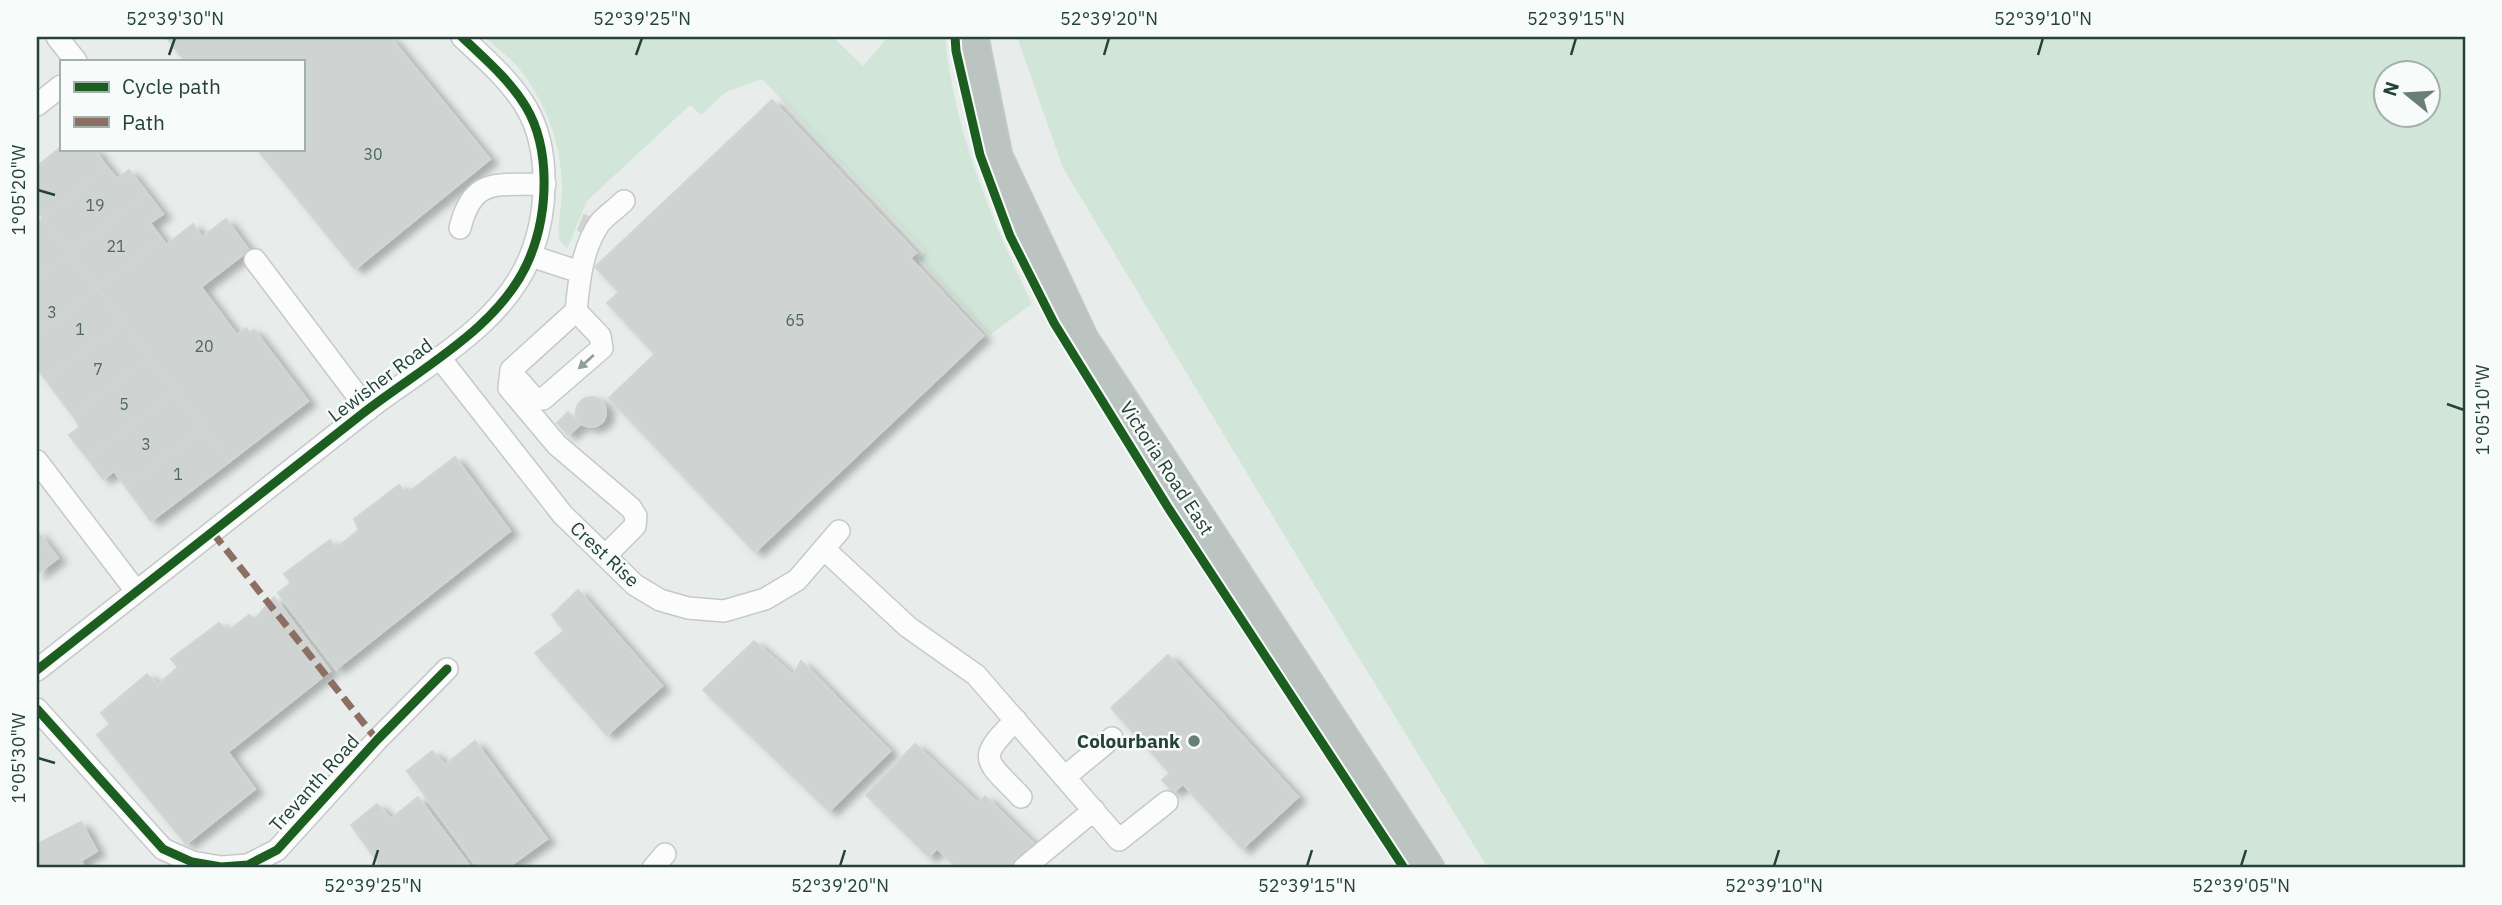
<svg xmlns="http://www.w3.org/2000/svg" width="2502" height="905" font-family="'IBM Plex Sans',sans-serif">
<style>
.green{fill:#d1e6d8;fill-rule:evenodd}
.building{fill:#cfd4d2;stroke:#d1d6d4;stroke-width:2;filter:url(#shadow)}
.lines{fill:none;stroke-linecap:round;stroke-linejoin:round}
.minor-casing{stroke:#c5cac8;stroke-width:24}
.highway-casing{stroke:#c3ccc9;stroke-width:33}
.minor{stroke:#fcfcfc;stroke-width:21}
.highway{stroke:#bcc4c2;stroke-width:30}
.quiet{stroke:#8d6e63;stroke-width:7;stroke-dasharray:14 7;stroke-linecap:butt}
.cycleway-casing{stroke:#f7fbf9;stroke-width:13}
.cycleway{stroke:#1b5e20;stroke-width:9}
.oneway{fill:#909f9b}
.ticks{fill:none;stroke:#24423a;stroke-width:2.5}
.poi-dot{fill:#697e78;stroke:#f7fbf9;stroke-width:2.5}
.labels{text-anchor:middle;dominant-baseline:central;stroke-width:5;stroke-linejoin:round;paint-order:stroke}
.number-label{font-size:16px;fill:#506761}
.street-label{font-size:19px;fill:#24423a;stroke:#f7fbf9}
.poi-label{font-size:19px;font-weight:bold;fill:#24423a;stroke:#f7fbf9;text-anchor:end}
.neatline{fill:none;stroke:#24423a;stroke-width:2.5}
.ticks-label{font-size:18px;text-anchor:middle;fill:#24423a}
</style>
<defs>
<filter id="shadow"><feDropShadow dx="8" dy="4.5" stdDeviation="3.5" flood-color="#0004"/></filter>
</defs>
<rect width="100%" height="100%" fill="#e8edeb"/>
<path class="green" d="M485,37H833L863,66L888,37H945C954,130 992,221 1032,304L990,335L919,258L925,252L762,79L726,92L701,115L690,105L587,201L567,249L559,240C557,222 562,204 562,186C561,143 545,99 517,66C507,56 495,46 485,37Z
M1017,37H2465V868H1488L1324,601L1063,168ZM2386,74H2428V116H2386Z"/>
<path class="building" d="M166,37H390L490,159L355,269L257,149H303V61H185Z
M772,100L916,253L910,258L983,336L755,552L609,398L655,354L607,303L619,292L595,267Z
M61,147V149H94L107,167L43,218L37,210V166Z
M107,167L117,179L129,170L147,193L70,253L43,218Z
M147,193L163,214L150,223L162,239L98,289L70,253Z
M584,215L593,219L586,234L578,230Z
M43,218L70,253L37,278V223Z
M226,219L249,250L201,287L237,335L246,328L250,333L254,330L308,401L229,462L98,289L162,239L166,245L193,224L202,237Z
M70,253L98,289L37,335V278Z
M98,289L124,322L46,380L37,369V335Z
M124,322L150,357L73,416L46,380Z
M150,357L176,391L88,459L69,435L80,427L73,416Z
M176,391L204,428L126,487L114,471L103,479L88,459Z
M576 412a15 15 0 1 1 30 0a15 15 0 1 1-30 0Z
M568,412L580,425L568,435L557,423Z
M204,428L229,462L151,521L126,487Z
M455,457L510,531L336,669L278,593L291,583L284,574L330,540L336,548L359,530L354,519L399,485L406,494Z
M37,531L58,558L37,574Z
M578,590L662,686L607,735L535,653L564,631L552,615Z
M274,597L330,671L228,752L255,789L186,844L97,735L110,724L101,713L147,674L158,685L178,667L171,659L219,623L228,631L249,615L255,619Z
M754,641L793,675L801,661L890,751L829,811L703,690Z
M1168,655L1298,797L1242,849L1183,784L1173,792L1162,780L1170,773L1111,708Z
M475,741L547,839L507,868H478L407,771L432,751L445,765Z
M915,744L979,804L985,796L1037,847L1016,868H957L937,848L929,857L866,795Z
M418,797L471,868H382L351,825L377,804L391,819Z
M81,822L97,851L81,861L85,868H37V844Z"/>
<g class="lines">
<g class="minor-casing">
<path id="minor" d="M57,37L76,61
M37,105L61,86
M460,228C473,175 499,186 545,184
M531,256L580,272
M255,260L368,410
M439,357L563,515L635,585L660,600L688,608L724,611L765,599L797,580L839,531
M518,380L533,397L543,399L602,348L600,336L576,311
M37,461L136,591
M824,549L908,627L976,675L1119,840L1167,802
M605,556L635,526L636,516L631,508L557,445L509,388L511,370L576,311C579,281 582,249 599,224C605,216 616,209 624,201
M37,670C145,584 254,500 362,414C419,369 502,327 530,257C548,213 551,149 526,107C510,80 484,58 462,37
M37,709L163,849L192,862L221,867L248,865L277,850L377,740L447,669
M1016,720C975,760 985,759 1021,797
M1066,776L1112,738
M653,868L665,854
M1024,868L1094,810"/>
</g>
<g class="highway-casing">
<path id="highway" d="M973,37L997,156L1083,339L1429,868"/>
</g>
<use href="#minor" class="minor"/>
<use href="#highway" class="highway"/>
<path class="quiet" d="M213,533L377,740"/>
<g class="cycleway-casing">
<path id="cycleway" d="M955,37L956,51L980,155L1010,236L1054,323L1169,509L1404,868
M37,670C145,584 254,500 362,414C419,369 502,327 530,257C548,213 551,149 526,107C510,80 484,58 462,37
M37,709L163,849L192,862L221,867L248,865L277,850L377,740L447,669"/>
</g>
<use href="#cycleway" class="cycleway"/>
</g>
<defs><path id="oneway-solid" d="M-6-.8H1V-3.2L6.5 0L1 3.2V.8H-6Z" transform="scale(1.75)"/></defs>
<use class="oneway" href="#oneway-solid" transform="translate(586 362) rotate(138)"/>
<path class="ticks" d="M169,55L175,38M636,55L642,38M1104,55L1109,38M1571,55L1576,38M2038,55L2043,38M38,190L55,195M2447,404L2464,410M38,758L55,763M373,866L378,850M840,866L845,850M1307,866L1312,850M1774,866L1779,850M2241,866L2246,850"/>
<circle class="poi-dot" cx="1194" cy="741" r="7"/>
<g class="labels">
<g class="number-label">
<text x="373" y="154">30</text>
<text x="95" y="205">19</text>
<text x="116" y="246">21</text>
<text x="52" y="312">3</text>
<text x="795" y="320">65</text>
<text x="80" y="329">1</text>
<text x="204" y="346">20</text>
<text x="98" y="369">7</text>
<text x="124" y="404">5</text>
<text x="146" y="444">3</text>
<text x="178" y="474">1</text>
</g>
<g class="street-label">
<text transform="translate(380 380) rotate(-37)">Lewisher Road</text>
<text transform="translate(1167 468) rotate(57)">Victoria Road East</text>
<text transform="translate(605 554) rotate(43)">Crest Rise</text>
<text transform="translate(314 783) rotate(-48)">Trevanth Road</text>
</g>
<g class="poi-label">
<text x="1180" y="741">Colourbank</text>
</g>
</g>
<rect width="2502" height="905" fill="none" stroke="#f7fbf9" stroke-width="77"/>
<rect x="60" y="60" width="245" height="91" fill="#f7fbf9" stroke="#a3b1ad" stroke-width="2"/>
<rect x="74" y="82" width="35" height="10" fill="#1b5e20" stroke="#a3b1ad" stroke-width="2"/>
<text x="122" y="94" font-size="21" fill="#24423a">Cycle path</text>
<rect x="74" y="117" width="35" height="10" fill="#8d6e63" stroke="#a3b1ad" stroke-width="2"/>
<text x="122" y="130" font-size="21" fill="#24423a">Path</text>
<g transform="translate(2407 94) rotate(288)"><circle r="33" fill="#f7fbf9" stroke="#a3b1ad" stroke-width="2"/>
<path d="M0-5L12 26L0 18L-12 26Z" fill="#697e78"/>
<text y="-10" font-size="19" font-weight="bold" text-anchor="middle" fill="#24423a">N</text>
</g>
<rect x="38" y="38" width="2426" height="828" class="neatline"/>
<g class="ticks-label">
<text x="175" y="25">52°39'30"N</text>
<text x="642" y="25">52°39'25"N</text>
<text x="1109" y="25">52°39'20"N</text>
<text x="1576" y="25">52°39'15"N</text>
<text x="2043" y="25">52°39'10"N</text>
<text transform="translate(19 190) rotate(-90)" y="6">1°05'20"W</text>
<text transform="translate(2483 410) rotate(-90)" y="6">1°05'10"W</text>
<text transform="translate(19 758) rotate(-90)" y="6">1°05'30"W</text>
<text x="373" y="892">52°39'25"N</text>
<text x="840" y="892">52°39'20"N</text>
<text x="1307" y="892">52°39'15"N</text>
<text x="1774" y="892">52°39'10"N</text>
<text x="2241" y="892">52°39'05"N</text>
</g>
</svg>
